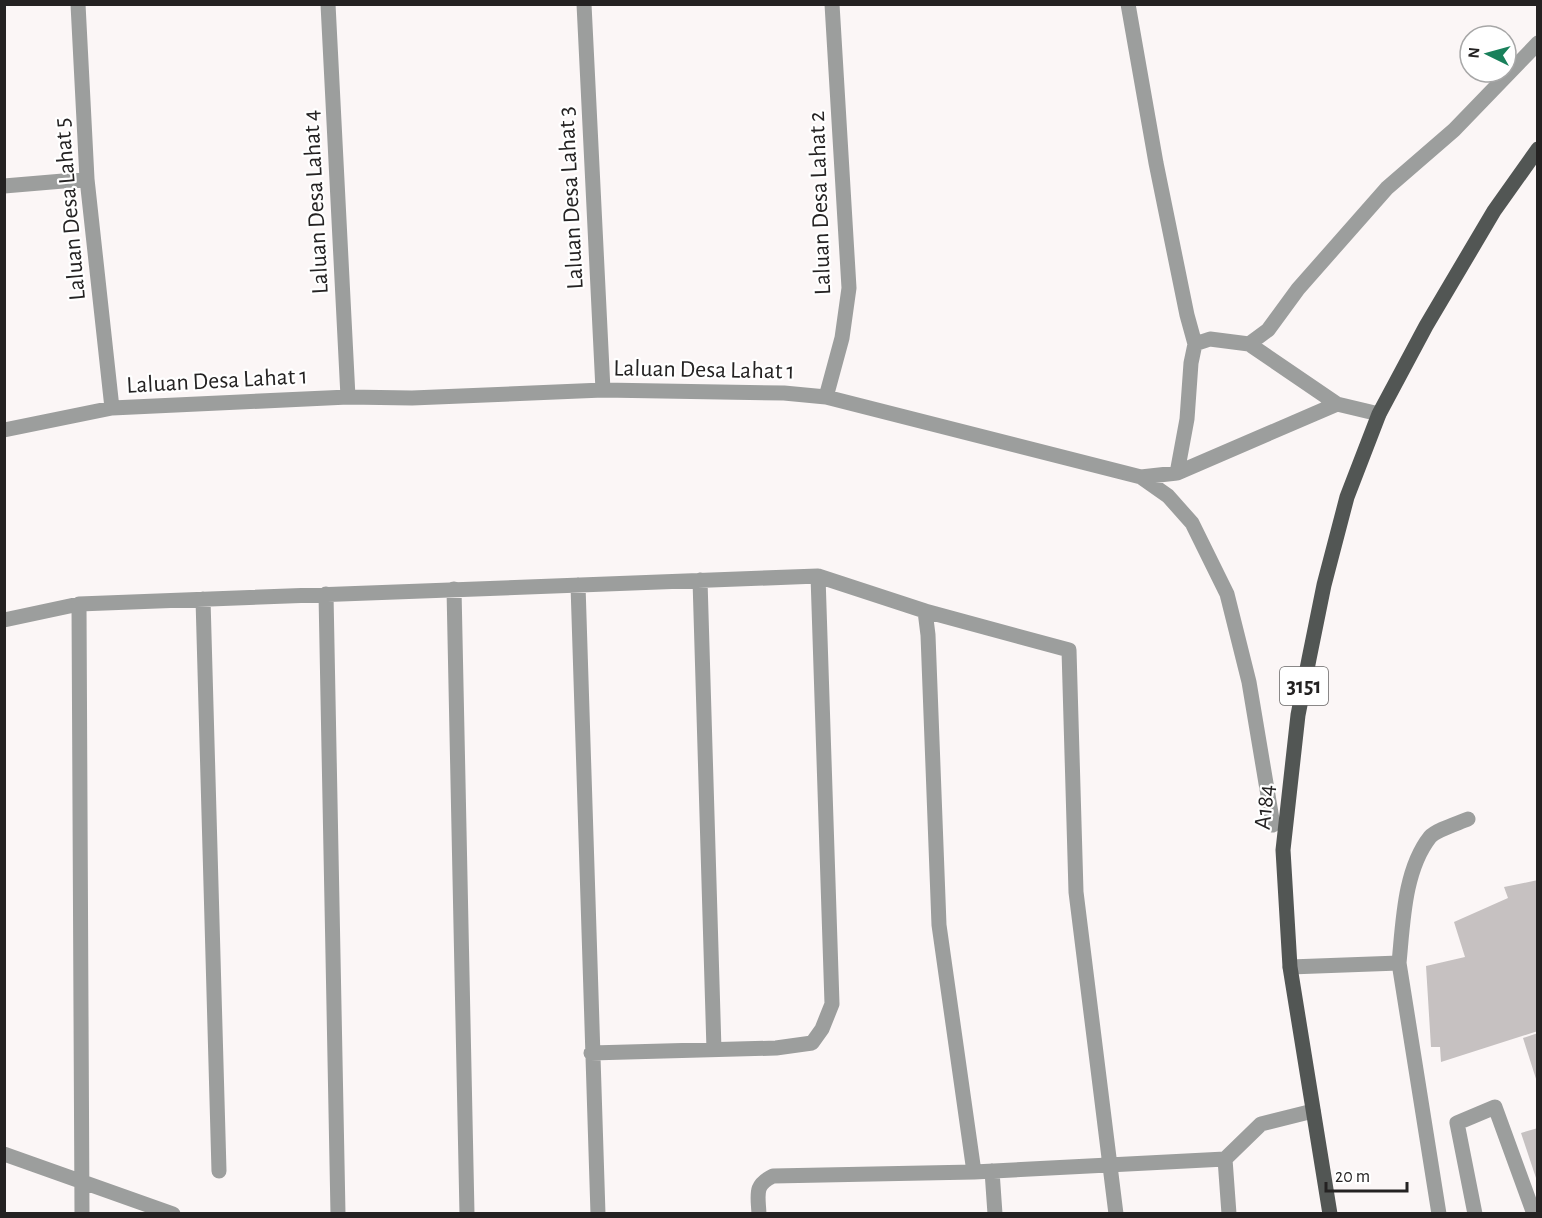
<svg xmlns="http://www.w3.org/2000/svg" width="1542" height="1218" font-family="'Alegreya Sans',sans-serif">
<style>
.building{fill:#c6c1c1}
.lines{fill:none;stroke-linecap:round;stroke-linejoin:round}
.minor{stroke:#9c9e9d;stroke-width:15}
.major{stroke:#525654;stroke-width:15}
.labels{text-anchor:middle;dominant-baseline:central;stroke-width:4.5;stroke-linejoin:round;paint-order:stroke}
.shield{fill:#fff;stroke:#666464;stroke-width:1.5}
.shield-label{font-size:22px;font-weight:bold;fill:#242222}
.street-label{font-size:24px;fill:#242222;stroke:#fff}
</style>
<rect width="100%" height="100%" fill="#fbf6f6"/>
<path class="building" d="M1538,880V1031L1441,1062L1440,1047H1431L1426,966L1465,957L1454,922L1508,898L1504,887Z
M1538,1033V1082H1537L1523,1038Z
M1538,1128V1181H1537L1521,1133Z"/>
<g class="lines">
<path class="minor" d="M78,4L87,179L112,408
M328,4L348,397
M584,4L603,390
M1128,4L1156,163L1187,315L1195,344
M4,186L87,179
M1249,344L1337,404
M826,397L842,338L849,288L832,4
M4,430L112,408L348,397L412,398L603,390L784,393L826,397L1141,477L1177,473L1337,404L1379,414
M1177,473L1187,419L1191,363L1195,344L1210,339L1249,344L1268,330L1298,289L1387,188L1454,130L1538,43
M1141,477L1168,496L1192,523L1227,594L1249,682L1273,825
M700,580L714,1050
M578,585L598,1214
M454,589L467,1214
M326,594L338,1214
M203,599L219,1171
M79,604L82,1214
M925,611L1069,650L1076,892L1116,1214
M4,620L79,604L818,576L925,611L928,635L939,925L974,1172
M1399,963C1403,923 1404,870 1430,837C1436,830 1459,823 1468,819
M1290,967L1399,963L1439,1214
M591,1053L776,1048L812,1043L822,1029L832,1004L818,576
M4,1154L173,1214
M1225,1159L1229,1214
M992,1171L995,1214
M759,1214C758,1194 754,1185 773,1176L974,1172L1225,1159L1261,1124L1313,1111
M1475,1214L1457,1123L1495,1107L1534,1214"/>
<path class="major" d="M1330,1214L1290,967L1283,850L1298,715L1309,659L1324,585L1347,497L1379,414L1426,326L1494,211L1538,149"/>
</g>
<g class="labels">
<rect class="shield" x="1280" y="667" width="48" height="38" rx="4.5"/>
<g class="shield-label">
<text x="1304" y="686">3151</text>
</g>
<g class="street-label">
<text transform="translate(571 198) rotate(-93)">Laluan Desa Lahat 3</text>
<text transform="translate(316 202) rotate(-93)">Laluan Desa Lahat 4</text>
<text transform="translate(820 203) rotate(-92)">Laluan Desa Lahat 2</text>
<text transform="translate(70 209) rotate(-95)">Laluan Desa Lahat 5</text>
<text transform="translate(704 370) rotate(1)">Laluan Desa Lahat 1</text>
<text transform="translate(217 381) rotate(-3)">Laluan Desa Lahat 1</text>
<text transform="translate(1265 807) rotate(-84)">A184</text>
</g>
</g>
<rect width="1542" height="1218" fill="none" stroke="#242222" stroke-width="12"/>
<g transform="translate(1488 54) rotate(275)"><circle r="28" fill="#ffffff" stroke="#a7a7a7" stroke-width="1.5"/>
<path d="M0-4.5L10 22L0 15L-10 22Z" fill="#19805b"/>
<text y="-9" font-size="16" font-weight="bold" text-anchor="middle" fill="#242222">N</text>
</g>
<path d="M1326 1182v9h81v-9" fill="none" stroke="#242222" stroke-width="3"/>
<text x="1335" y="1182" font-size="18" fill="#242222" stroke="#ffffff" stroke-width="4.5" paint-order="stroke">20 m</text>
</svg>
